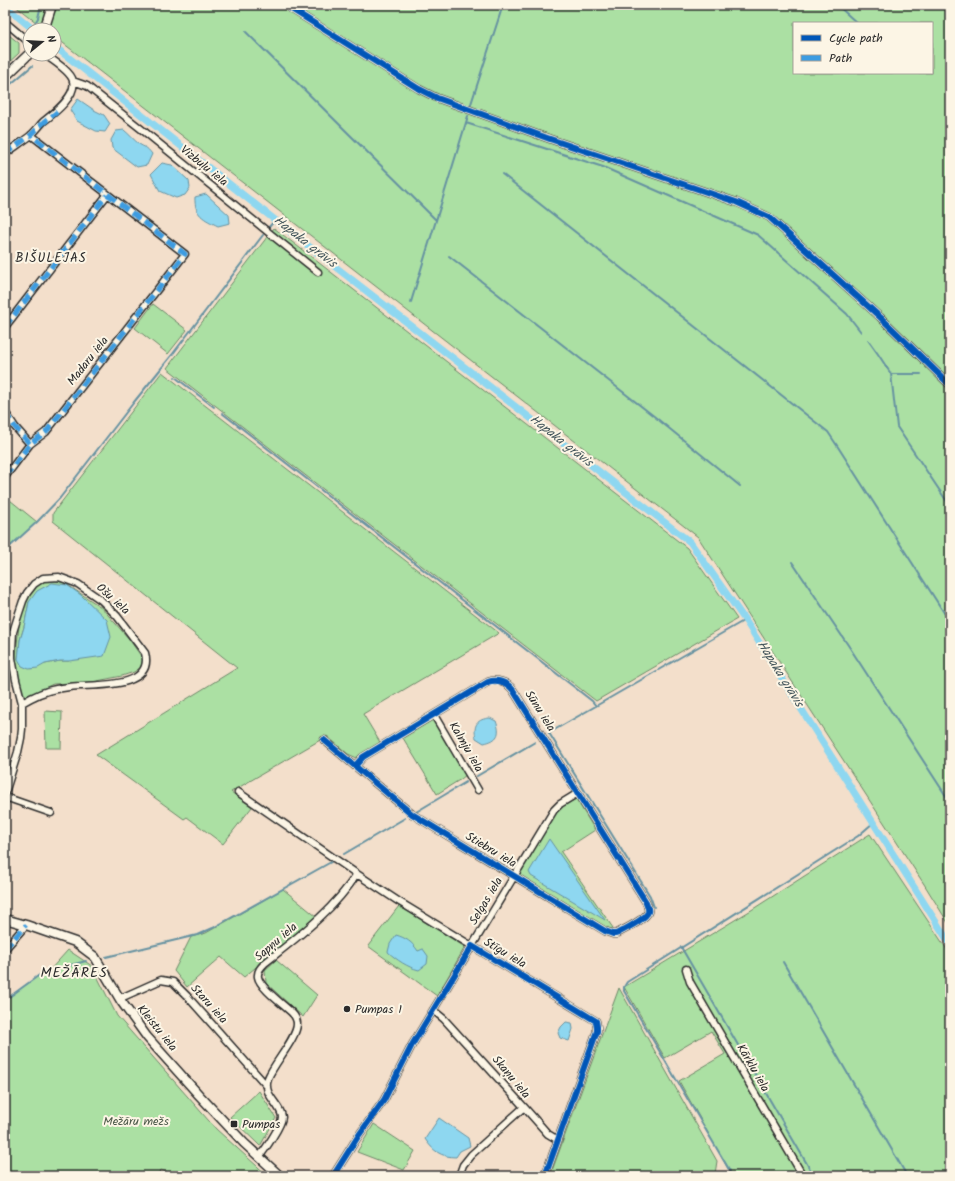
<svg xmlns="http://www.w3.org/2000/svg" width="955" height="1181" font-family="Kalam,sans-serif">
<style>
.green{fill:#abe0a3;stroke:#6b8667;fill-rule:evenodd}
.water{fill:#8ed7f0;stroke:#6692a1}
.lines{fill:none;stroke-linecap:round;stroke-linejoin:round}
.stream{stroke:#6692a1;stroke-width:2}
.canal{stroke:#8ed7f0;stroke-width:7}
.street-casing{stroke:#2b2b2b;stroke-width:9}
.secondary-casing{stroke:#2b2b2b;stroke-width:11}
.street{stroke:#fcf5e5;stroke-width:6}
.secondary{stroke:#fcf5e5;stroke-width:8}
.quiet{stroke:#3d9ce1;stroke-width:5;stroke-dasharray:10 5;stroke-linecap:butt}
.cycleway-casing{stroke:#fcf5e5;stroke-width:8}
.cycleway{stroke:#0057b8;stroke-width:6}
.poi-dot{fill:#2b2b2b;stroke:#fcf5e5;stroke-width:1.5}
.labels{text-anchor:middle;dominant-baseline:central;stroke-width:4;stroke-linejoin:round;paint-order:stroke}
.street-label{font-size:12px;fill:#2b2b2b;stroke:#fcf5e5}
.poi-label{font-size:12px;fill:#2b2b2b;stroke:#fcf5e5;text-anchor:start}
.park-label{font-size:12px;fill:#4b5849;stroke:#fcf5e5}
.water-label{font-size:13px;font-style:italic;fill:#44565c;stroke:#fcf5e5}
.neighbourhood-label{font-size:13px;letter-spacing:1px;fill:#2b2b2b;stroke:#fcf5e5}
.quarter-label{font-size:14px;letter-spacing:1px;fill:#2b2b2b;stroke:#fcf5e5}
</style>
<rect width="100%" height="100%" fill="#f3dfcb"/>
<filter id="ink" filterUnits="userSpaceOnUse"><feTurbulence type="fractalNoise" baseFrequency=".025" numOctaves="2"/><feDisplacementMap in="SourceGraphic" scale="8" xChannelSelector="R" yChannelSelector="G"/><feConvolveMatrix kernelMatrix="1 2 1 2 8 2 1 2 1" color-interpolation-filters="sRGB"/></filter>
<g filter="url(#ink)">
<path class="green" d="M14,5H950V533L948,529L945,531L950,540V926L924,884L698,537L54,36V30H46ZM794,23H932V73H794Z
M5,32L19,43V53L5,66Z
M274,228L687,548L737,619L596,701L167,368Z
M153,304L187,330L168,354L135,328Z
M162,372L499,633L363,714L381,744L357,758L348,754L327,736L231,792L252,807L223,844L187,817L184,819L96,755L237,668L53,521V513Z
M5,496L37,522L5,551Z
M45,580L63,582L101,607L129,639L143,659L141,667L134,672L122,676L92,682L53,684L27,696L21,691L15,663L20,617L29,593ZM29,602L69,661H60L45,664L18,659L20,640L24,627Z
M45,711L62,712L61,748H46Z
M433,720L466,775L461,779L437,794L403,738Z
M576,799L595,830L561,852L613,928L610,930L519,876L558,809Z
M870,834L950,954V1176H732L679,1081L725,1054L711,1031L665,1058L624,987L753,909Z
M283,889L317,917L244,977L221,957L187,987L174,971L191,937L206,933Z
M399,906L465,947L437,996L368,946Z
M68,950L92,966L117,1016L216,1129L268,1176H176L161,1170L155,1176H5V1000L38,976L49,971Z
M276,960L317,995L303,1017L266,983L265,970Z
M619,988L717,1161L715,1174L712,1176H550Z
M259,1091L276,1118L260,1146L230,1117Z
M374,1124L415,1151L404,1170L357,1152Z"/>
<path class="water" d="M78,99L94,110L104,115L110,124L105,132L96,131L77,121L70,110Z
M124,130C129,134 134,140 139,144C145,148 146,146 152,154L147,165L137,167L112,148L111,140L116,131Z
M162,163L172,165L189,181L190,188L185,195L176,198L160,191L151,174Z
M206,194L229,215L230,223L218,226C204,219 194,215 195,197Z
M52,583L67,585L81,595L107,620L111,637L104,656L69,661H60L45,664L38,668L29,669L22,666L18,659L20,640L24,627L29,602L37,591Z
M490,718L496,721C501,734 498,740 484,743L476,738C473,725 477,719 490,718Z
M549,839L605,920L531,876L529,872Z
M396,935C406,938 412,942 418,951L423,949L428,956L427,964L419,970C407,967 397,960 388,952L390,944Z
M566,1022L572,1023L573,1029L569,1041L560,1038L558,1033L561,1027Z
M439,1118L468,1138L470,1146L460,1151L456,1157C441,1157 433,1151 425,1139Z"/>
<g class="lines">
<path class="stream" d="M837,5L857,23
M32,28L38,18L41,5
M246,32L436,220
M5,89L32,66
M470,107L503,5
M466,123L603,167L758,235L847,314L861,332
M502,174L828,432L838,447L950,622
M269,227L275,220
M449,256L655,417L740,486
M411,302L468,116
M868,340L878,354L891,374L897,427L950,506
M891,374H921
M175,377L214,407
M222,413L592,701L596,706
M5,551L37,522L60,498L134,402L172,355L263,235
M792,562L848,645L950,802
M477,776L535,742
M416,812L466,782
M344,854L405,818
M654,907L650,896L549,733L745,620
M681,947L814,1176
M106,957L197,935L213,928L331,862
M783,962L907,1176
M5,1000L38,976L49,971L86,961
M730,1171L624,991V987L627,982L858,836L873,823"/>
<path class="canal" d="M5,6L34,30
M54,46L275,220L690,542L745,620L950,944"/>
<g class="street-casing">
<path id="street" d="M285,5L419,89L437,98L550,139L736,202L769,217L880,317L950,385
M5,22L30,43
M73,81L87,86L145,132L273,236L318,272
M5,154C13,148 22,142 30,136C35,132 39,126 43,122C53,114 77,96 73,81C71,71 52,60 44,54
M5,327L107,195
M5,412L15,427L30,444
M5,477L30,444L46,432L185,254L31,135
M434,715L478,790
M324,740L412,814L605,931L613,934H616C623,930 646,919 648,912C649,908 647,905 646,902L513,690C507,682 497,679 488,682L363,757L355,766
M238,792L357,874C333,911 299,936 265,963C261,967 257,971 258,977C260,988 284,1005 292,1013C295,1016 297,1019 297,1024C297,1038 274,1063 268,1078C262,1096 281,1104 282,1117C282,1125 264,1151 259,1157
M5,793L18,752L21,738L22,729V703L16,680L12,658V649L13,632L19,613L23,601L27,593L34,584L43,578L59,577L78,584L101,600L117,616L145,653C154,687 102,685 80,686C72,686 64,688 56,689C44,691 32,697 22,703
M5,797L51,813
M357,874L398,901L472,946L554,810L560,804L578,793
M5,949L26,925
M686,969L690,982L803,1176
M121,1001L123,997L161,980L173,982L187,996L267,1086
M433,1010L444,1019L524,1107L471,1155L463,1165L459,1176
M524,1107L548,1134L558,1140
M333,1176L359,1135L384,1100L412,1045L472,946L596,1021L597,1027V1031L545,1176"/>
</g>
<g class="secondary-casing">
<path id="secondary" d="M44,30L52,5
M5,77L30,53
M5,919L26,925L75,942L95,957L121,1001L147,1037L199,1095L244,1143L280,1176"/>
</g>
<use href="#street" class="street"/>
<use href="#secondary" class="secondary"/>
<path class="quiet" d="M5,154L31,135L42,124L57,112
M5,327L107,195
M5,412L15,427L30,444
M5,477L30,444L46,432L185,254L31,135
M5,949L26,925"/>
<g class="cycleway-casing">
<path id="cycleway" d="M285,5L419,89L437,98L550,139L736,202L769,217L880,317L950,385
M324,740L412,814L605,931L613,934H616C623,930 646,919 648,912C649,908 647,905 646,902L513,690C507,682 497,679 488,682L363,757L355,766
M333,1176L359,1135L384,1100L412,1045L472,946L596,1021L597,1027V1031L545,1176"/>
</g>
<use href="#cycleway" class="cycleway"/>
</g>
</g>
<g class="poi-dot">
<circle cx="347" cy="1009" r="4"/>
<rect x="230" y="1120" width="8" height="8" rx="2"/>
</g>
<g class="labels">
<g class="street-label">
<text transform="translate(204 166) rotate(39)">Vizbuļu iela</text>
<text transform="translate(88 361) rotate(-52)">Madaru iela</text>
<text transform="translate(113 599) rotate(42)">Ošu iela</text>
<text transform="translate(540 711) rotate(58)">Sūnu iela</text>
<text transform="translate(466 747) rotate(60)">Kalmju iela</text>
<text transform="translate(491 850) rotate(31)">Stiebru iela</text>
<text transform="translate(486 901) rotate(-59)">Selgas iela</text>
<text transform="translate(276 942) rotate(-41)">Sapņu iela</text>
<text transform="translate(505 953) rotate(31)">Stīgu iela</text>
<text transform="translate(209 1004) rotate(48)">Staru iela</text>
<text transform="translate(157 1028) rotate(51)">Kleistu iela</text>
<text transform="translate(753 1068) rotate(60)">Kārklu iela</text>
<text transform="translate(511 1077) rotate(50)">Skaņu iela</text>
</g>
<g class="poi-label">
<text x="355" y="1009">Pumpas 1</text>
<text x="242" y="1124">Pumpas</text>
</g>
<g class="park-label">
<text x="136" y="1121">Mežāru mežs</text>
</g>
<g class="water-label">
<text transform="translate(305 242) rotate(38)">Hapaka grāvis</text>
<text transform="translate(561 441) rotate(38)">Hapaka grāvis</text>
<text transform="translate(780 674) rotate(58)">Hapaka grāvis</text>
</g>
<g class="neighbourhood-label">
<text x="51" y="258">BIŠULEJAS</text>
</g>
<g class="quarter-label">
<text x="74" y="973">MEŽĀRES</text>
</g>
</g>
<rect width="955" height="1181" fill="none" stroke="#fcf5e5" stroke-width="20"/>
<rect x="10" y="10" width="935" height="1161" fill="none" stroke="#2b2b2b" stroke-width="1.5" filter="url(#ink)"/>
<rect x="793" y="22" width="140" height="52" fill="#fcf5e5" stroke="#a8a49b"/>
<rect x="801" y="35" width="20" height="6" fill="#0057b8" stroke="#a8a49b"/>
<text x="829" y="42" font-size="12" fill="#2b2b2b">Cycle path</text>
<rect x="801" y="55" width="20" height="6" fill="#3d9ce1" stroke="#a8a49b"/>
<text x="829" y="62" font-size="12" fill="#2b2b2b">Path</text>
<g transform="translate(42 42) rotate(72)"><circle r="19" fill="#fcf5e5" stroke="#a8a49b"/>
<path d="M0-3L7 15L0 10L-7 15Z" fill="#2b2b2b"/>
<text y="-6" font-size="11" font-weight="bold" text-anchor="middle" fill="#2b2b2b">N</text>
</g>
</svg>
